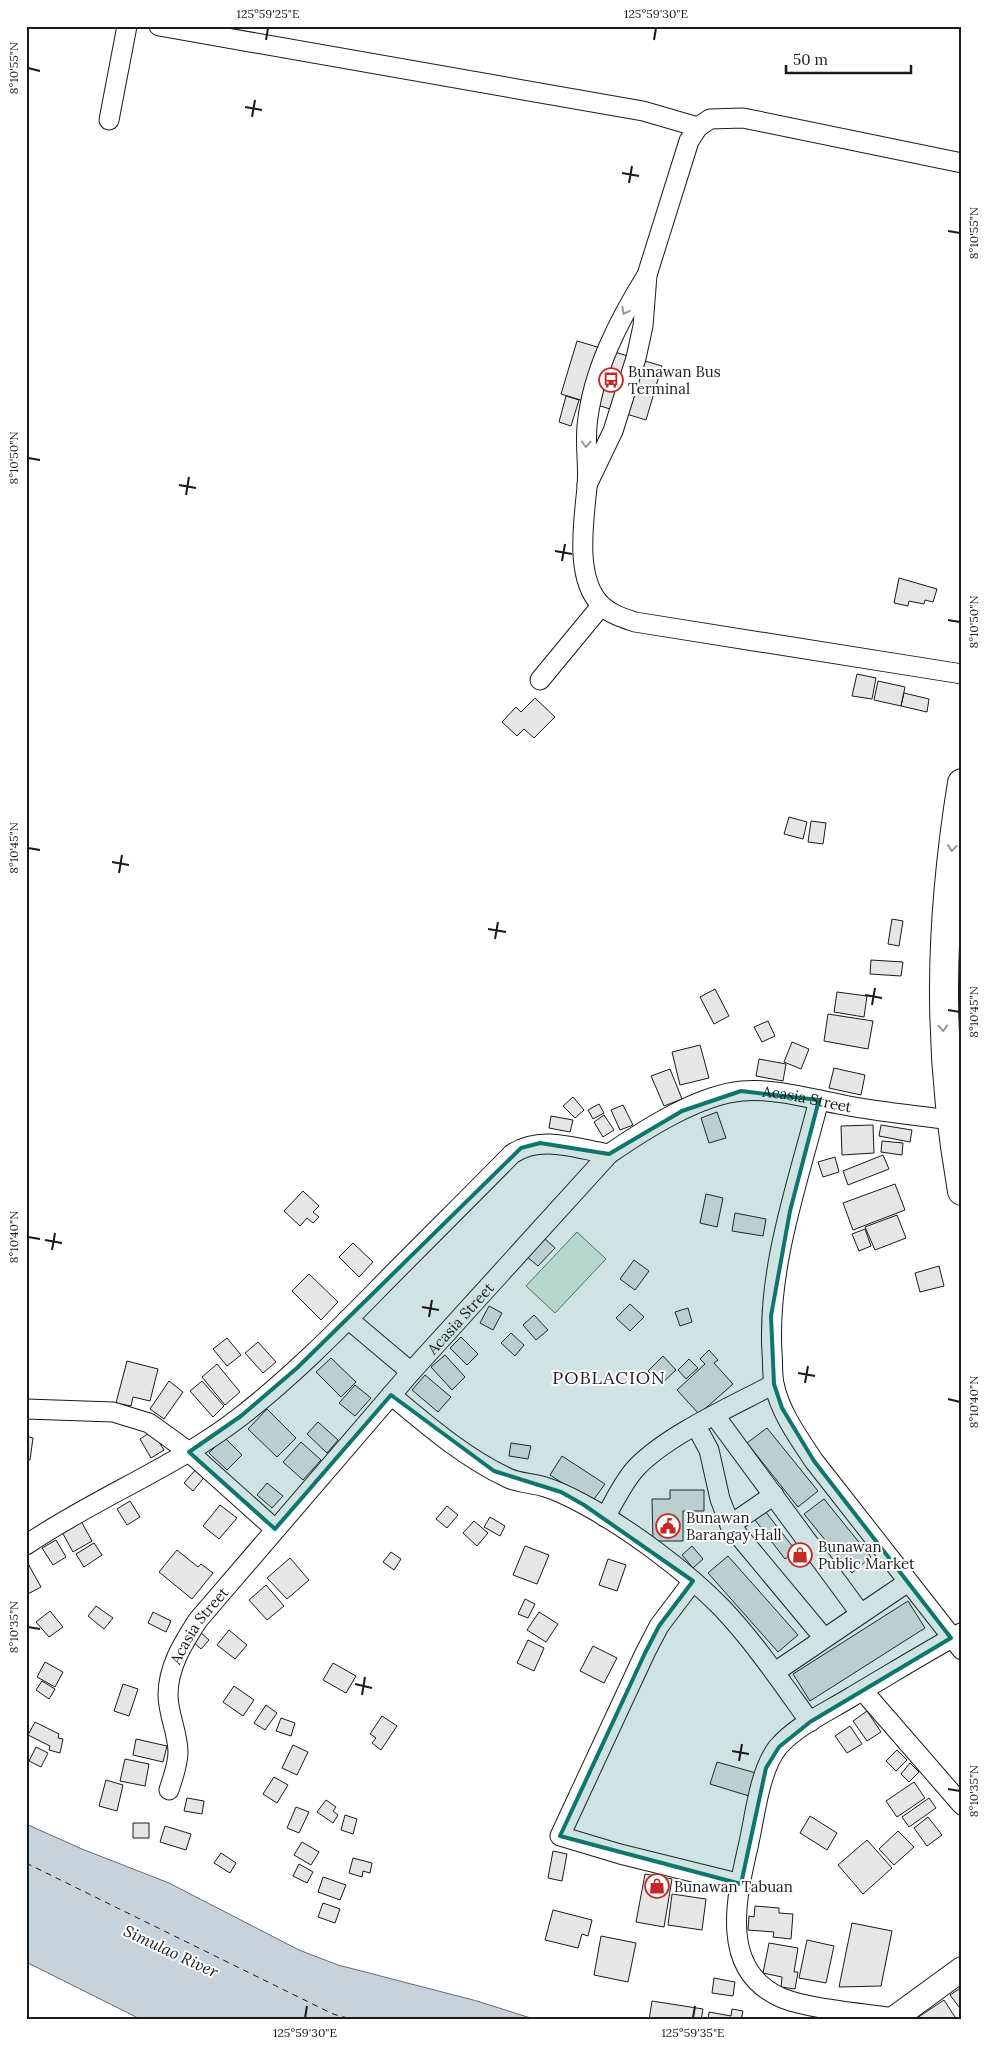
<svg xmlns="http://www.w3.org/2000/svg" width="988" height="2046" font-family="Lora,serif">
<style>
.green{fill:#e0efe3;stroke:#6a6a6a}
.water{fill:#c6d2dc;stroke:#6a6a6a}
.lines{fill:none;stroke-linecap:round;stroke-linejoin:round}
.ferry{stroke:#1a1a1a;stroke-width:1;stroke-dasharray:6 5;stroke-linecap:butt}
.building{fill:#e6e6e6;stroke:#1a1a1a}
.minor-casing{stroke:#1a1a1a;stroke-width:21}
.major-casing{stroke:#1a1a1a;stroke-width:26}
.highway-casing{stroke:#1a1a1a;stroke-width:30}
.minor{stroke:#fff;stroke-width:19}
.major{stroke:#fff;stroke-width:24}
.highway{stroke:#fff;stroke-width:28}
.oneway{stroke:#989898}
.marked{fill:#0f766e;fill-opacity:0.2;stroke:#0f766e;stroke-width:4;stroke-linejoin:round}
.ticks{fill:none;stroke:#1a1a1a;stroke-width:2}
.labels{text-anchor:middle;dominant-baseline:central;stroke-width:4;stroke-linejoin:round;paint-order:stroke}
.poi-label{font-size:15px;fill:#1a1a1a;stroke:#fff;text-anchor:start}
.street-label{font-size:15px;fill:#1a1a1a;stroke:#fff}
.water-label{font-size:16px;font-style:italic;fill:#1a1a1a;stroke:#fff}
.quarter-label{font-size:18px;letter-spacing:1px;fill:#1a1a1a;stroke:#fff}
.neatline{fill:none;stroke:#1a1a1a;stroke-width:2}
.ticks-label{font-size:12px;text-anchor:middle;fill:#1a1a1a}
</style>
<rect width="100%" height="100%" fill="#fff"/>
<path class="green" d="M577,1232L606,1259L555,1313L526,1286Z"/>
<path class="water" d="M26,1824L82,1849L169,1883L299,1950L338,1965L477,2001L537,2020H142L26,1962Z"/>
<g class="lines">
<path class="ferry" d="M26,1863L333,2014L355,2020"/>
</g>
<path class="building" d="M577,341L662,366L646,420L561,394Z
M566,396L579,400L571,426L559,422Z
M899,578L937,589L933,602L925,600L924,604L909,601L908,606L894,603Z
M857,674L876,678L872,699L852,696Z
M878,681L905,687L901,706L874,700Z
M904,693L929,699L927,712L901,706Z
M535,698L555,717L534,738L524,729L517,736L502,722L516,707L521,712Z
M789,817L807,822L803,839L784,834Z
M811,821L826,823L823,844L808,842Z
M892,919L903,921L899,946L888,944Z
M871,960L903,962L901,976L870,974Z
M715,989L729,1016L714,1024L700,997Z
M837,992L867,996L864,1017L834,1012Z
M828,1014L873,1021L868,1049L824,1041Z
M768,1021L775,1036L762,1042L754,1027Z
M792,1042L809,1049L801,1069L784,1062Z
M700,1045L709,1078L680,1085L672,1052Z
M759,1059L786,1064L783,1081L756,1076Z
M834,1068L865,1075L861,1095L829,1088Z
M670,1069L682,1099L664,1106L651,1076Z
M573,1097L584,1110L575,1118L563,1106Z
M599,1104L604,1113L593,1119L588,1110Z
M623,1105L633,1125L620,1130L611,1110Z
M717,1112L726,1138L709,1143L701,1118Z
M604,1115L614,1130L603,1137L594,1122Z
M551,1116L573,1120L570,1132L549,1128Z
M873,1125L874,1153L842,1155L841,1126Z
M881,1125L912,1130L910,1142L879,1136Z
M882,1141L903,1143L902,1155L881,1152Z
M883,1155L889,1169L848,1185L843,1171Z
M835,1157L839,1172L823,1177L818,1162Z
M895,1184L905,1210L853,1230L843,1203Z
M303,1191L319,1206L313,1212L319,1217L313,1223L307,1218L300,1226L284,1211Z
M706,1194L723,1198L717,1227L700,1223Z
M735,1213L766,1219L763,1236L732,1231Z
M897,1215L906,1238L875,1250L865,1227Z
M865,1229L871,1246L859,1251L852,1234Z
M544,1238L555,1248L538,1266L526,1256Z
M353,1243L373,1262L359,1277L339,1257Z
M634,1260L649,1271L635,1290L620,1279Z
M939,1266L944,1286L920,1292L915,1273Z
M309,1274L338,1302L321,1320L292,1291Z
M630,1304L644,1317L630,1331L616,1318Z
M489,1306L502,1313L493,1330L480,1323Z
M688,1308L692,1322L680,1326L675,1312Z
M534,1315L548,1330L536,1340L523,1325Z
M511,1333L524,1345L515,1356L501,1343Z
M461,1337L478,1354L467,1365L450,1348Z
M227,1338L241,1355L227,1366L213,1349Z
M258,1342L276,1362L263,1373L245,1353Z
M709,1350L718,1360L714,1363L733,1384L699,1414L677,1390L705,1364L700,1359Z
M445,1355L465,1377L452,1390L431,1367Z
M663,1356L676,1370L661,1384L648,1371Z
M331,1358L356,1382L341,1397L316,1372Z
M689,1359L698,1368L686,1379L678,1370Z
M127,1361L158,1369L150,1401L133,1397L131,1406L116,1403Z
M217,1364L240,1392L225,1405L202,1377Z
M425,1375L451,1397L438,1412L412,1390Z
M169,1381L183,1392L164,1419L150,1409Z
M202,1381L224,1406L213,1417L190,1391Z
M355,1385L371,1398L355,1416L339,1403Z
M267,1409L296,1438L277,1457L248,1429Z
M318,1422L338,1440L327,1453L307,1434Z
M767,1428L818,1491L798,1507L747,1443Z
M152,1431L164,1450L151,1458L140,1439Z
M26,1436L33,1438L30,1460L26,1459Z
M224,1437L242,1455L227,1470L209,1453Z
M301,1442L321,1460L303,1480L283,1462Z
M511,1443L531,1446L528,1459L509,1456Z
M562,1456L605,1484L592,1502L550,1475Z
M197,1468L206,1475L193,1491L184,1483Z
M267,1483L283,1496L272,1508L257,1495Z
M670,1490H704V1511H683V1541H653L652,1499H670Z
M824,1499L871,1557L852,1573L804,1514Z
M130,1501L140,1517L127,1525L117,1509Z
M220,1505L237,1518L219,1539L203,1526Z
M447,1506L458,1515L447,1528L436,1519Z
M765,1511L796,1551L785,1559L755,1520Z
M490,1517L505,1526L500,1536L484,1527Z
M81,1521L92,1541L73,1552L62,1532Z
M474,1521L488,1533L477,1546L463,1533Z
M56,1540L66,1557L53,1565L42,1548Z
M94,1543L102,1555L84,1567L76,1554Z
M525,1546L549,1555L537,1584L513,1575Z
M692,1546L703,1559L693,1568L682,1555Z
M177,1550L198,1567L201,1564L213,1573L192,1599L159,1572Z
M391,1552L401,1559L394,1570L383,1562Z
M728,1556L798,1635L778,1652L708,1573Z
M290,1558L309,1580L287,1599L267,1578Z
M608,1559L626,1565L617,1591L599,1585Z
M26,1560L41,1587L26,1595Z
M266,1585L284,1606L267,1620L249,1600Z
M525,1599L535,1604L528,1618L518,1614Z
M908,1601L925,1628L810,1701L793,1674Z
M96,1606L113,1618L104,1629L88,1616Z
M50,1611L63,1627L49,1637L36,1622Z
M153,1612L171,1621L166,1632L148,1623Z
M539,1612L558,1624L546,1642L527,1630Z
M229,1630L247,1645L235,1659L217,1645Z
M200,1632L209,1640L201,1649L192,1641Z
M528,1640L544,1648L534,1671L517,1663Z
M593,1646L617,1658L604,1683L580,1671Z
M45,1662L63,1672L55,1687L37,1677Z
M333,1663L356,1676L346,1693L323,1680Z
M42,1681L55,1689L49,1699L36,1690Z
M123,1684L138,1689L129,1716L114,1711Z
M234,1686L254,1700L243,1716L223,1702Z
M266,1705L277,1713L265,1730L254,1723Z
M867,1711L881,1732L867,1741L853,1721Z
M382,1716L397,1726L381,1750L372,1743L376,1738L370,1734Z
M281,1718L295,1723L291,1736L276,1731Z
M35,1722L59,1734L58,1738L63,1739L60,1753L49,1750L50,1746L28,1735Z
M850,1726L862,1744L847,1753L835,1736Z
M136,1739L167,1746L163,1762L133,1755Z
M293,1745L308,1752L297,1775L282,1768Z
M36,1747L48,1753L41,1767L29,1761Z
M897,1750L907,1760L896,1771L886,1761Z
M125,1759L149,1764L145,1786L120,1781Z
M717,1762L756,1773L749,1796L710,1784Z
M910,1763L919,1772L909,1782L901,1774Z
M274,1777L288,1785L277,1803L263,1794Z
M106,1780L123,1785L117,1811L99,1806Z
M914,1782L925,1798L897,1817L886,1801Z
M187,1798L204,1801L202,1814L184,1811Z
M929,1798L936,1808L909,1827L902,1817Z
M326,1800L336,1807L333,1811L338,1815L333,1823L317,1812Z
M296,1807L309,1812L299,1833L287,1828Z
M345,1815L357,1819L353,1834L341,1830Z
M810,1816L837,1833L827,1850L800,1833Z
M928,1817L942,1835L927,1846L914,1828Z
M133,1823H149V1838H133Z
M165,1826L191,1834L186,1850L160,1842Z
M898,1831L914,1847L894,1865L879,1849Z
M867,1840L892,1868L863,1894L838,1865Z
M302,1842L319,1852L311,1865L294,1855Z
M553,1851L567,1854L562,1881L548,1878Z
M221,1853L236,1863L230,1873L214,1863Z
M353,1858L372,1863L370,1873L363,1871L362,1877L349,1873Z
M299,1864L313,1872L307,1883L293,1876Z
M645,1874L672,1879L664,1927L636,1922Z
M323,1877L346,1885L340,1900L318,1892Z
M672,1894L706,1899L702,1930L668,1925Z
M323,1903L340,1909L335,1923L318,1917Z
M755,1906L779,1908V1913L793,1914L791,1939L773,1937L774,1932L748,1930L749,1916L754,1917Z
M553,1910L592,1920L588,1936L582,1934L578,1948L545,1940Z
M852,1923L892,1931L881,1986L839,1987Z
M601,1936L636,1943L628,1982L594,1975Z
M807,1940L834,1946L826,1983L799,1978Z
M769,1943L798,1948L794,1972H798L795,1989L781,1987L782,1977L763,1973Z
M714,1978L735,1982L733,1996L712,1993Z
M962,1987V2011L950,1995Z
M944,2000L957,2020H914Z
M652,2001L703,2009L701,2020H649Z
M732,2009L743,2011L741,2020H708L709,2012L731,2016Z"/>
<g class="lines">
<g class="minor-casing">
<g id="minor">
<path d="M159,26L643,111L698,127"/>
<path d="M109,120L127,26"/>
<path d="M647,275C619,320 592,372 587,426C585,447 589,467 587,487C584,521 574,578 601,605C610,614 623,618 635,622L962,674"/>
<path d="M587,485L613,431L636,358L643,326L647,275L689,141L698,127L710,119L743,118L962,163"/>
<path d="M540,680L601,606"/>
<path d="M819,1100C798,1183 767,1267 772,1353C773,1363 772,1374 774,1384C780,1412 798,1437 814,1461L962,1650"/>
<path d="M348,1319L411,1372"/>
<path d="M391,1395C427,1425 465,1458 508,1478C519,1483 533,1483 545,1487C558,1491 570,1497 583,1504C628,1528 686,1571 722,1608C755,1643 782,1683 810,1722"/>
<path d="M26,1409L113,1412L149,1423L189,1452L275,1529"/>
<path d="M715,1416L860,1613"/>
<path d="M696,1426L709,1450L720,1499L730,1525L824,1638"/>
<path d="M605,1517C615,1501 623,1482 636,1468C667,1435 733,1406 774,1384"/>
<path d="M730,1525L774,1495"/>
<path d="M26,1545C95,1498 174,1468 240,1417C289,1379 333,1335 376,1291C421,1245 467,1200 512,1154C541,1134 577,1149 609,1154"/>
<path d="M693,1581L659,1626L645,1653L560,1836L620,1854L741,1884"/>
<path d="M775,1672L908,1582"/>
<path d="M863,1691L962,1805"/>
<path id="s1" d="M169,1790C173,1777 178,1765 178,1752C178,1733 168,1714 168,1695C168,1667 183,1643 198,1620L411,1372L609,1154C644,1130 698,1095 742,1091C776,1088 811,1099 844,1105C879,1112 914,1115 950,1120"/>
<path d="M893,2018C862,2013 809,2009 782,1998C719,1971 736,1899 748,1847C755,1817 759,1771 778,1747C797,1725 829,1711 853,1696C889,1675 924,1653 961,1633"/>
</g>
</g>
<g class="major-casing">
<path id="major" d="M892,2020L962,1969"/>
</g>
<g class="highway-casing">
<path id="highway" d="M962,783C939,925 937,1049 962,1191"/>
</g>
<use href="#minor" class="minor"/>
<use href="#major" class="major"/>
<use href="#highway" class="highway"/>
</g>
<defs><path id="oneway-chevron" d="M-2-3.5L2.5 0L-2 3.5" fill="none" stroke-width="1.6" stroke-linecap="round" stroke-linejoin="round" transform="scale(1.25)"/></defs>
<g class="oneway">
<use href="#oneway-chevron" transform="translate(625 311) rotate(119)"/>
<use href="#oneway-chevron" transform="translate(586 444) rotate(93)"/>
<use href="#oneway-chevron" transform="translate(952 848) rotate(97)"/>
<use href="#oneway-chevron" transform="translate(943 1028) rotate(87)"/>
</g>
<path class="marked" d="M741,1091L819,1100L790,1211L771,1316L774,1384L782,1408L814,1461L951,1638L810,1722L779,1747L766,1768L741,1884L560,1836L645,1653L659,1626L693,1581L584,1505L561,1492L494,1471L391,1395L275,1529L189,1452L241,1416L297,1368L521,1148L540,1143L609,1154L682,1111Z"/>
<path class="ticks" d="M266,40L268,28M654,40L656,28M28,68L40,71M245,107L262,110M252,117L255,100M622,173L639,176M629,183L632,166M948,231L960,233M28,458L40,460M179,485L196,488M186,495L189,477M555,551L572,554M562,561L565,544M948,620L960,622M28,848L40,850M112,862L129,865M119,873L122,855M488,929L506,932M495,939L498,922M865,995L882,998M872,1005L875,988M948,1010L960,1012M28,1237L40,1239M45,1240L62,1243M52,1250L55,1233M422,1307L439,1310M429,1317L432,1300M798,1373L815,1376M805,1383L808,1366M948,1399L960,1402M28,1627L40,1629M355,1684L372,1688M362,1695L365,1677M732,1751L749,1754M739,1761L742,1744M948,1789L960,1791M305,2018L307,2006M693,2018L695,2006"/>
<defs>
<g id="bus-ring" transform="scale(1.25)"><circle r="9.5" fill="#fff" stroke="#c62828" stroke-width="1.5"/><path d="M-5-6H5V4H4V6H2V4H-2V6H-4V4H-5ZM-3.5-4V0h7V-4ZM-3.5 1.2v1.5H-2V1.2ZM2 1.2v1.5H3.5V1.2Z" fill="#c62828"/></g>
<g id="civic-ring" transform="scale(1.25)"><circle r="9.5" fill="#fff" stroke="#c62828" stroke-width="1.5"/><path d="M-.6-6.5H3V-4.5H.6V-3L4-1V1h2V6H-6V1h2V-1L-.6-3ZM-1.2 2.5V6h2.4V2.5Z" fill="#c62828"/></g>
<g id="shop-ring" transform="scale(1.25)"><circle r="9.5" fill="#fff" stroke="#c62828" stroke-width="1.5"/><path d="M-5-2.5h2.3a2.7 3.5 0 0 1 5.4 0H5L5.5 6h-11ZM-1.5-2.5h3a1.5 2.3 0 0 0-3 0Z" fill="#c62828"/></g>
</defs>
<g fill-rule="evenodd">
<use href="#bus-ring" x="611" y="380"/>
<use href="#civic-ring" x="668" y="1526"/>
<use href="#shop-ring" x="800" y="1555"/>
<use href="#shop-ring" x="657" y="1886"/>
</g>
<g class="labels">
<g class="poi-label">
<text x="628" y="371">Bunawan Bus<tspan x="628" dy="17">Terminal</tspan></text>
<text x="686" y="1517">Bunawan<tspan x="686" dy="17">Barangay Hall</tspan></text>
<text x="818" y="1546">Bunawan<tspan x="818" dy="17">Public Market</tspan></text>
<text x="674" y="1886">Bunawan Tabuan</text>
</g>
<g class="street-label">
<text stroke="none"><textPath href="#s1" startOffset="1015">Acasia Street</textPath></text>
<text stroke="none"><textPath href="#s1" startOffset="579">Acasia Street</textPath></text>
<text stroke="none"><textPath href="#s1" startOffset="175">Acasia Street</textPath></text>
</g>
<g class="water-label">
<text transform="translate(171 1951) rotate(25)">Simulao River</text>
</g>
<g class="quarter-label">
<text x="609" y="1377">POBLACION</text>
</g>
</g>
<rect width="988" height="2046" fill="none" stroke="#ffffff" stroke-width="55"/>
<path d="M786 65v8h125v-8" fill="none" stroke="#1a1a1a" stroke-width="2.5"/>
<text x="793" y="65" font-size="15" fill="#1a1a1a" stroke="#ffffff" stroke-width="4" paint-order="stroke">50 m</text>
<rect x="28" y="28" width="932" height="1990" class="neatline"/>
<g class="ticks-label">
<text x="268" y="18">125°59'25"E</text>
<text x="656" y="18">125°59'30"E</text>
<text transform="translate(14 68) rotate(-90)" y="4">8°10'55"N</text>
<text transform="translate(974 233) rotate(-90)" y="4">8°10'55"N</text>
<text transform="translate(14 458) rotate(-90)" y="4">8°10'50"N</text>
<text transform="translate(974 622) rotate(-90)" y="4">8°10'50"N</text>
<text transform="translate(14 848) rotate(-90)" y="4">8°10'45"N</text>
<text transform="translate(974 1012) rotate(-90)" y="4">8°10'45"N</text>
<text transform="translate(14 1237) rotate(-90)" y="4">8°10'40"N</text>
<text transform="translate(974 1402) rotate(-90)" y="4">8°10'40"N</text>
<text transform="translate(14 1627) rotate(-90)" y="4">8°10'35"N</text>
<text transform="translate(974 1791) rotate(-90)" y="4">8°10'35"N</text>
<text x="305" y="2037">125°59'30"E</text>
<text x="693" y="2037">125°59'35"E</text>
</g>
</svg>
